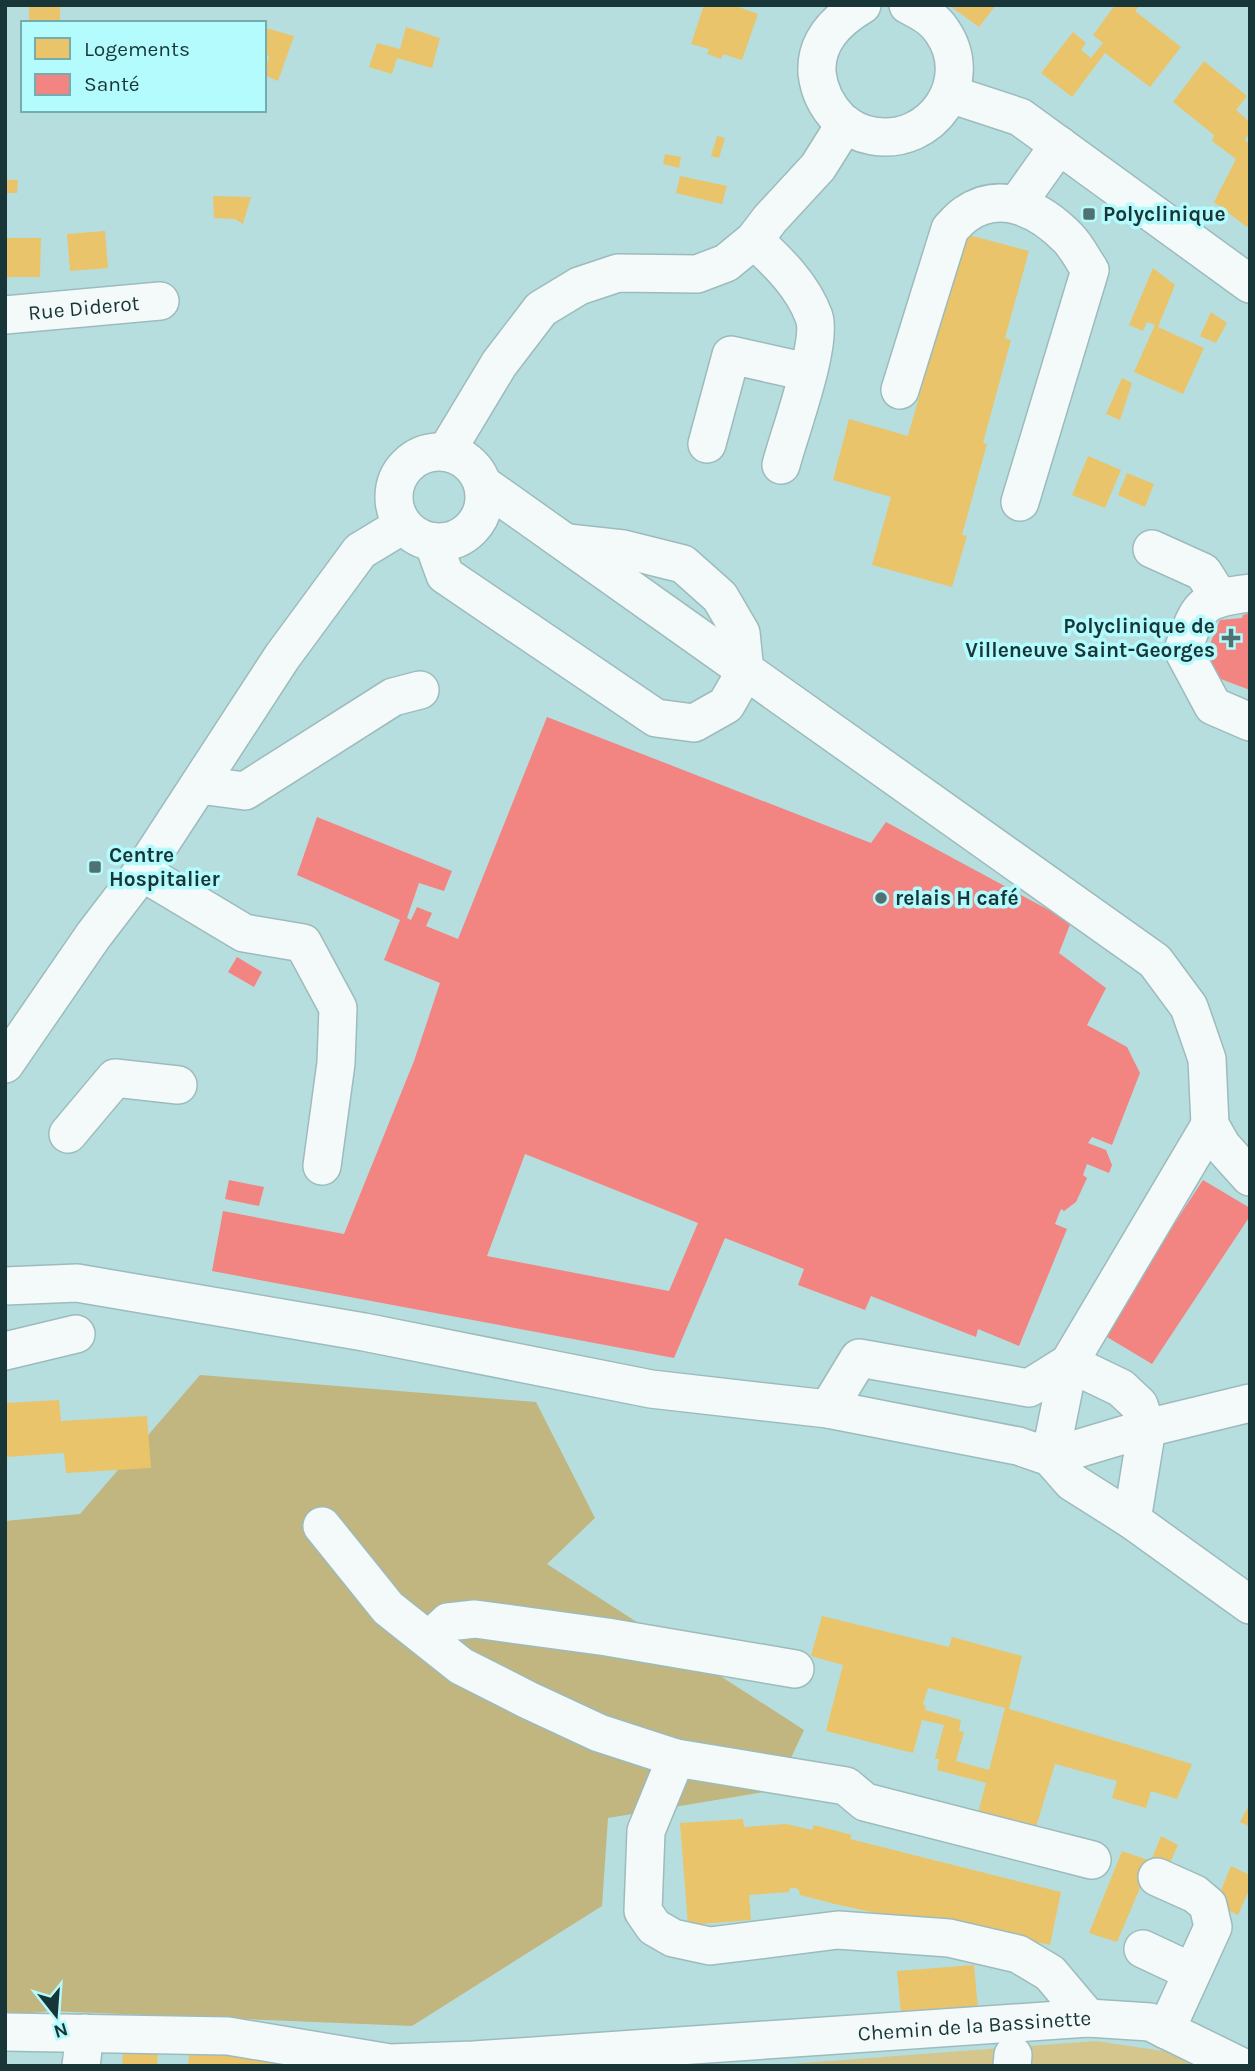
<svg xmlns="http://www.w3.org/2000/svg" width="1255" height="2071" font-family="Karla,sans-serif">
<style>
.green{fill:#d5c68d}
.forest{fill:#c1b580}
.homes{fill:#e9c46a;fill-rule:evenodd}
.health{fill:#f28482;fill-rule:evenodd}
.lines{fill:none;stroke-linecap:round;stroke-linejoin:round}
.minor-casing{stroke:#9dbbbc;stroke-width:40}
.minor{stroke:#f4fafa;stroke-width:37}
.poi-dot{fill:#507171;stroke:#b3fbfd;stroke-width:2.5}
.labels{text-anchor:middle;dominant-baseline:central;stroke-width:7;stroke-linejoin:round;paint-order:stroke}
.poi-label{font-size:21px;font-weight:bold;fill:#183637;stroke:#b3fbfd;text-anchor:start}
.street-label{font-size:21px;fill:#183637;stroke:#b3fbfd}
</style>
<rect width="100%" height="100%" fill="#b7dede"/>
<path class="green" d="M1096,2041L1203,2057L1219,2066H763Z"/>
<path class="forest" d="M200,1375L536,1402L595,1518L547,1564L804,1730L776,1790L608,1818L602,1906L412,2026L49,2011L5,2016V1521L80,1514Z"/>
<path class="homes" d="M29,5H60V23H29Z
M704,5H733L758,14L742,60L723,54L721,59L707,54L709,49L691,44Z
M949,5H996L979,27Z
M1115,5H1140L1135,11L1181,47L1150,87L1105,53L1072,97L1041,73L1073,32L1086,43L1081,50L1091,58L1103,43L1093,35Z
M406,27L440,38L432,68L397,58L392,74L369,67L377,43L400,49Z
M266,28L294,36L278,81L264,75L269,56L264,55Z
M1204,61L1247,96L1236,110L1250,122V131L1245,140L1250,144V222L1247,227L1214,202L1236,159L1212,141L1214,135L1173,102Z
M717,136L725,138L719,158L711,156Z
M665,154L681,157L679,168L663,164Z
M680,176L727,186L722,204L676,193Z
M5,180H18L17,193H5Z
M213,196L251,197L243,224L235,219L214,218Z
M105,231L108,268L70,271L67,234Z
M965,234L1029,251L1005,338L1011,340L983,443L987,444L962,535L967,536L952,587L872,565L891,497L833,480L849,419L908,436Z
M5,238H41L40,277H5Z
M1153,268L1175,285L1158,327L1204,348L1183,394L1134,372L1155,325L1147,322L1143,331L1129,325Z
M1211,312L1227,323L1216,343L1200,336Z
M1122,378L1132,383L1120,420L1106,414Z
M1088,456L1121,470L1105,508L1072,495Z
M1127,473L1154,484L1145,507L1118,495Z
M59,1400L61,1421L147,1416L151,1468L66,1473L64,1453L5,1457V1403Z
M822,1616L949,1647L952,1637L1022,1656L1009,1709L1192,1764L1177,1799L1151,1791L1146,1808L1112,1798L1117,1781L1055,1764L1034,1834L977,1817L986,1783L937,1770L939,1759H935L944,1725L922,1720L913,1753L826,1731L843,1665L811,1656ZM928,1688L1005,1708L989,1770L956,1761L964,1732L959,1731L961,1720L925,1710L926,1707L923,1704Z
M1250,1803V1827L1240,1822Z
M743,1819L744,1827L786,1824L812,1830L814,1825L852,1835L850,1839L1061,1892L1050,1945L977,1929L934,1926L835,1904L800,1895L799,1890L795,1888H790L789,1892L749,1895L751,1920L688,1925L680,1823Z
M1161,1836L1178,1845L1165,1874L1149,1867L1117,1942L1089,1933L1122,1851L1151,1861Z
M1231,1866L1250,1875V1888L1238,1915L1215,1904Z
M974,1965L978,2009L901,2014L897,1971Z
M123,2052L158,2053L157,2066H122Z
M189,2054H228L292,2066H188Z"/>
<path class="health" d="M1250,613V690L1218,678L1205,656L1220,620L1242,618L1243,615Z
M547,717L871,843L886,822L1071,922L1059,953L1106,988L1087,1025L1127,1047L1140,1073L1112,1145L1092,1137L1088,1143L1106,1150L1112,1165L1109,1173L1087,1164L1083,1175L1087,1178L1076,1202L1064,1211L1061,1209L1055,1224L1067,1229L1019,1346L978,1329L976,1337L871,1296L865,1310L798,1285L804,1269L725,1238L674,1358L212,1271L223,1211L344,1234L414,1061L440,983L384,960L400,920L297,875L317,817L452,871L444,891L419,883L407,918L411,920L417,907L432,913L426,926L458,939ZM525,1154L698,1223L669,1291L487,1256Z
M237,957L262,972L254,987L228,972Z
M229,1180L264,1187L259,1206L225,1199Z
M1203,1180L1250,1208V1216L1152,1364L1102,1334Z"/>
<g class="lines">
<g class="minor-casing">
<g id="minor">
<path d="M862,5C837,20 815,41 817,73C819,91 827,107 840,120C849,128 861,134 873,136C932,146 977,81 942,31C934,18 921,12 908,5"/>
<path d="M950,94L1020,117L1250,284"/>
<path d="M1017,204L1059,145"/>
<path d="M754,240C778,262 803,286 814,317C823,344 789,434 781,465"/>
<path id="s1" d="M5,315L160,301"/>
<path d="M900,390L950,229C955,224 960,218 966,214C1002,189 1042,211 1068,238C1077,247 1083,260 1090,270L1020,502"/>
<path d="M707,444L731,355L807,372"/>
<circle cx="439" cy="497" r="45"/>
<path d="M446,452L499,364L541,309L579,286L618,273L697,274L726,263L754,240L770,219L818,167L845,124"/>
<path d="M484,485L1155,961L1189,1007L1207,1059L1210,1125L1222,1146L1250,1177"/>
<path d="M433,542L445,575L656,718L694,723L726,705L745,672L741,633L720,597L683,564L623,549L568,543"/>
<path d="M1152,549L1203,572L1219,597"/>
<path d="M1250,593C1200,599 1199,605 1183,650L1213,706L1250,722"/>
<path d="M199,785L245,791L393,697L420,690"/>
<path d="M142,872L244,933L303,943L338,1008L336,1063L322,1166"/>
<path d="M5,1064L93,936L142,872L282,657L360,551L403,525"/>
<path d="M68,1134L115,1078L178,1085"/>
<path d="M5,1286L77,1283L364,1332L651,1389L828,1409L1018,1446L1050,1457L1072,1482L1132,1520L1250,1605"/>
<path d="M5,1351L76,1334"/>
<path d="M1069,1363L1121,1388L1139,1405L1147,1428L1132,1520"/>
<path d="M828,1409L859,1358L1029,1388L1069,1363"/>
<path d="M1050,1457L1069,1363L1210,1125"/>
<path d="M1050,1457L1147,1428L1250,1403"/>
<path d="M322,1526L388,1608L461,1666L528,1700L599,1733L676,1758L846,1786L865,1802L1092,1860"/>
<path d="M429,1640L448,1622L475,1619L607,1637L795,1669"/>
<path d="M676,1758L646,1831L643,1911L654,1927L673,1938L710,1946L838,1930L949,1938L1018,1954L1050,1973L1088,2018"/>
<path d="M1157,1877L1195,1894L1208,1905L1213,1927L1166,2030"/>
<path d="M1143,1949L1192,1972"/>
<path id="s2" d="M5,2032L228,2036L390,2063L474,2060L1088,2018L1150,2022L1240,2066"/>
<path d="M81,2066L85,2033"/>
<path d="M1012,2066L1013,2055"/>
</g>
</g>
<use href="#minor" class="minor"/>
</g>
<g class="poi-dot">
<rect x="1082" y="207" width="14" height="14" rx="3.5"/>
<path d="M1227.5 627.5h7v7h7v7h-7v7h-7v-7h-7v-7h7z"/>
<rect x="88" y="860" width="14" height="14" rx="3.5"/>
<circle cx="881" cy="898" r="7"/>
</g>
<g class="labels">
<g class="poi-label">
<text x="1103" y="214">Polyclinique</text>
<text x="1215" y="626" text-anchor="end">Polyclinique de<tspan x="1215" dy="24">Villeneuve Saint-Georges</tspan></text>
<text x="109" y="855">Centre<tspan x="109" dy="24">Hospitalier</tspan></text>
<text x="895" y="898">relais H café</text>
</g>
<g class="street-label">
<text stroke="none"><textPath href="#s1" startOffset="79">Rue Diderot</textPath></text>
<text stroke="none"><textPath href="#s2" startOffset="973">Chemin de la Bassinette</textPath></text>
</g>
</g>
<rect width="1255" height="2071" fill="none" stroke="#183637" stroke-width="14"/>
<rect x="21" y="21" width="245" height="91" fill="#b3fbfd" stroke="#75acae" stroke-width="2"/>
<rect x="35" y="38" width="35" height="21" fill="#e9c46a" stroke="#75acae" stroke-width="2"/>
<text x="84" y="56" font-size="21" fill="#183637">Logements</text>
<rect x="35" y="74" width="35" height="21" fill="#f28482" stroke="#75acae" stroke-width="2"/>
<text x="84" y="91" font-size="21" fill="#183637">Santé</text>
<g transform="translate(56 2015) rotate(163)" stroke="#b3fbfd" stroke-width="5" paint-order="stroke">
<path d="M0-5L12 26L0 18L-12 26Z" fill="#183637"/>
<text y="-10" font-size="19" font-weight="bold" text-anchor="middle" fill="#183637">N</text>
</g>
</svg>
